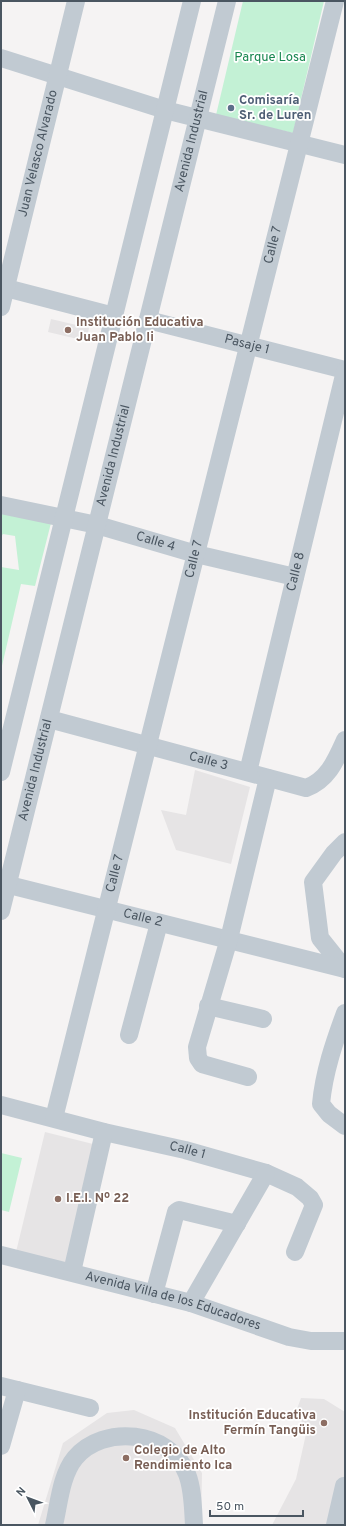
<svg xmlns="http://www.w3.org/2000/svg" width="346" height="1526" font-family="Overpass,sans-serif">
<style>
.education{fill:#e6e4e5}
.green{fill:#c3f1d5}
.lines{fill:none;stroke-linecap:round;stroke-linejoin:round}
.minor{stroke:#c1cad2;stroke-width:18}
.service-dot{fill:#5c6f8a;stroke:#fff;stroke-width:1.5}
.education-dot{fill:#8d6e63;stroke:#fff;stroke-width:1.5}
.labels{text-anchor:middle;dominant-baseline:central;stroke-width:3.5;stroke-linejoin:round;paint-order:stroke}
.park-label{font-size:13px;fill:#17864f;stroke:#fff}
.service-label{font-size:13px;font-weight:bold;fill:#4e5e75;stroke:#fff;text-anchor:start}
.street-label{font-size:13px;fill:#4a5661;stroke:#fff}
.education-label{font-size:13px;font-weight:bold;fill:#785e54;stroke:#fff;text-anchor:start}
</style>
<rect width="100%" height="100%" fill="#f5f3f3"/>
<path class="education" d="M51,319L89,328L86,341L48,332Z
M195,770L250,787L231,864L176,850L161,810L186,815Z
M45,1132L101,1146L72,1265L16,1252Z
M301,1398L324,1399L345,1412V1525H272L296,1479L306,1434L297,1409Z
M134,1410L175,1428L202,1473L201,1525H38L63,1443L107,1413Z"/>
<path class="green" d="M243,1H324L293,133L216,115Z
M1,513L51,523L35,586L21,584L1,670V567L19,570L15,536L3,534L1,537Z
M1,1153L22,1158L9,1212L1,1210Z"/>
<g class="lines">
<g class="minor">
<path d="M1,58L165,110L345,155"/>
<path d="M6,288L114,316"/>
<path id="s1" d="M1,307L76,1"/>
<path id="s2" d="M148,320L345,370"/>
<path id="s3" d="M1,505L97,525L196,554L295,577"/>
<path id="s4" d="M49,719L306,788C328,780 336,760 345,740"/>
<path d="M1,772L192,1"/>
<path id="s5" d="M248,772L345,371"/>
<path d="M345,842L334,853L313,882L320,938L345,969"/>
<path id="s6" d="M1,883L345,969"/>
<path id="s7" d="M1,911L227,1"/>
<path d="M208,1006L263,1019"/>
<path d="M345,1013C334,1043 324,1072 321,1104L329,1114L345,1126"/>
<path d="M129,1035L159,923"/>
<path d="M248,1077L202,1064L198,1058L197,1047L229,939L268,778"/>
<path id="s8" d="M1,1105L104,1132L185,1150L266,1173L297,1187L310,1198L314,1205L295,1252"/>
<path id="s9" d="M54,1118L335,1"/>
<path id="s10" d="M1,1255L191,1303L289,1337L311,1341H345"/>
<path d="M72,1272L104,1132"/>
<path d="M154,1294L176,1212L179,1210L237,1224"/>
<path d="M191,1303L266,1173"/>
<path d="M1,1386L90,1408"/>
<path d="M1,1446L17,1390"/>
<path d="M54,1525C59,1504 61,1475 75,1458C103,1424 170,1430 187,1474C193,1489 193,1509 194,1525"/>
<path d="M335,1525L344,1486"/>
</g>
</g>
<circle class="service-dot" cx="231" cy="108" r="4"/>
<g class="education-dot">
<circle cx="68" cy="330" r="4"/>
<circle cx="58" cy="1199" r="4"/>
<circle cx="324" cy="1423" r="4"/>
<circle cx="126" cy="1458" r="4"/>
</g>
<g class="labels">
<g class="park-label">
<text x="270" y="58">Parque Losa</text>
</g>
<g class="service-label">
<text x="239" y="101">Comisaría<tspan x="239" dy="15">Sr. de Luren</tspan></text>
</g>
<g class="street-label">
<text stroke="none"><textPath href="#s7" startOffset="793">Avenida Industrial</textPath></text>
<text stroke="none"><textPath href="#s1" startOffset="158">Juan Velasco Alvarado</textPath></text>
<text stroke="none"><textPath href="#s9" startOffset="900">Calle 7</textPath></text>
<text stroke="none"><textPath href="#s2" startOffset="102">Pasaje 1</textPath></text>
<text stroke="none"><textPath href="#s7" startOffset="469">Avenida Industrial</textPath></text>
<text stroke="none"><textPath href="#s3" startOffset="159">Calle 4</textPath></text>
<text stroke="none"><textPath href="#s9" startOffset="576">Calle 7</textPath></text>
<text stroke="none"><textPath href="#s5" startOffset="206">Calle 8</textPath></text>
<text stroke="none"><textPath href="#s4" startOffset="165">Calle 3</textPath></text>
<text stroke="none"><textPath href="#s7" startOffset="145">Avenida Industrial</textPath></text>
<text stroke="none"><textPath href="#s9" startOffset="252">Calle 7</textPath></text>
<text stroke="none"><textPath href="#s6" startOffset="146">Calle 2</textPath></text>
<text stroke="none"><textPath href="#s8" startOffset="192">Calle 1</textPath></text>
<text stroke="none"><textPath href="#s10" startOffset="178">Avenida Villa de los Educadores</textPath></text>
</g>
<g class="education-label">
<text x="76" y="323">Institución Educativa<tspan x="76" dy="15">Juan Pablo Ii</tspan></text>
<text x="66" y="1199">I.E.I. Nº 22</text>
<text x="316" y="1416" text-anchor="end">Institución Educativa<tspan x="316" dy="15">Fermín Tangüis</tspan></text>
<text x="134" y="1451">Colegio de Alto<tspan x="134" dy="15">Rendimiento Ica</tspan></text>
</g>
</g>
<rect width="346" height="1526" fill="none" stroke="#4a5661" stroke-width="4"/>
<g transform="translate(28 1498) rotate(312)" stroke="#ffffff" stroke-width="3" paint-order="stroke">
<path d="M0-3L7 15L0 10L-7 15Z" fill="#4a5661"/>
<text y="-6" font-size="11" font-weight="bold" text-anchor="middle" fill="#4a5661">N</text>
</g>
<path d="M210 1510v6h93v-6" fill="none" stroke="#4a5661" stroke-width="2"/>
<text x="216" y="1510" font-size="12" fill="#4a5661" stroke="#ffffff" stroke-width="3" paint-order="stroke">50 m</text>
</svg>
